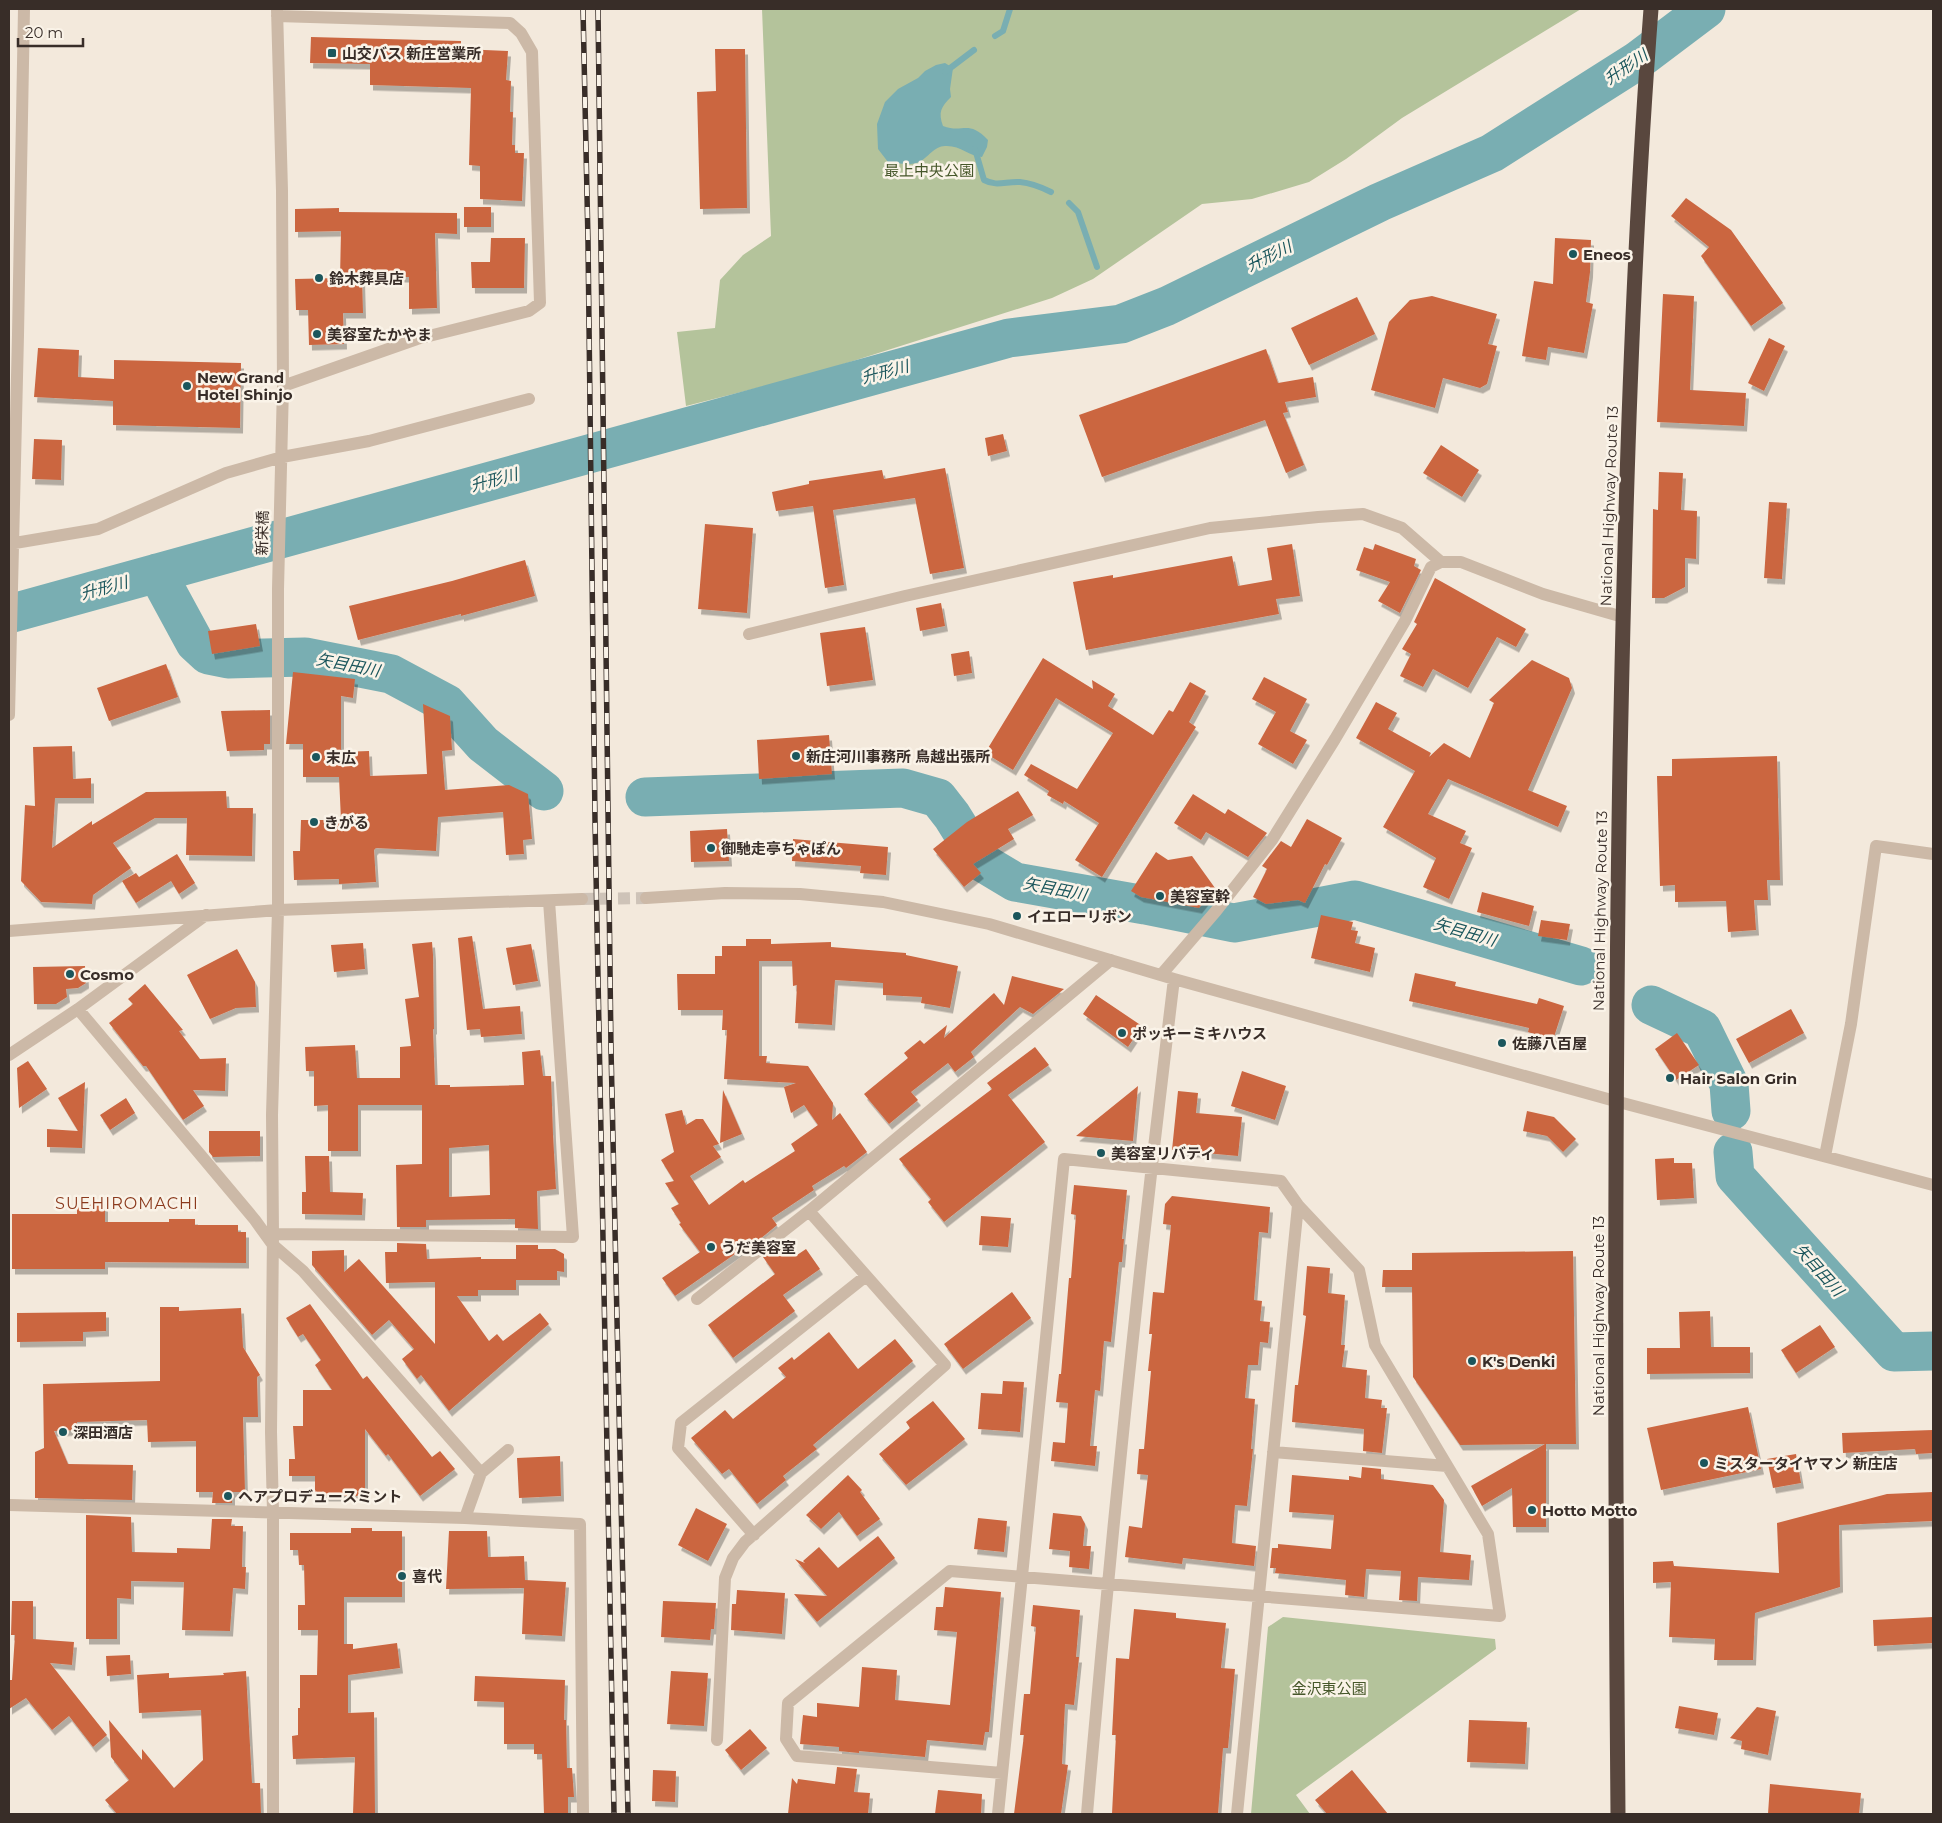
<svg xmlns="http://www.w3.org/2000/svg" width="1942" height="1823" font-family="Montserrat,'Noto Sans JP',sans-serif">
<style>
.green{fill:#b4c39b}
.water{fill:#79aeb2}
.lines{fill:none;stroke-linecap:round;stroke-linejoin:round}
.stream{stroke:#79aeb2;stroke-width:6}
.river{stroke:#79aeb2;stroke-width:39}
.building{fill:#cb6641;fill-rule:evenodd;filter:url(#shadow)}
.minor-tunnel{stroke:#cec3b8;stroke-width:12;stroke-dasharray:12 6;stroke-linecap:butt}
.minor{stroke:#ccb9a7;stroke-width:12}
.highway{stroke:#59473e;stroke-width:15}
.rail-casing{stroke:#382d28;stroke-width:5.5}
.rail{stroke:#faf3e8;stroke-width:4;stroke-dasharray:11;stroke-linecap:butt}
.poi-dot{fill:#1b565c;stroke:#faf3e8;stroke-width:2}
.labels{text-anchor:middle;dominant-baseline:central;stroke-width:5;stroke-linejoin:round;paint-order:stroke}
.poi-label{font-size:15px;font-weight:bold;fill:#382d28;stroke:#faf3e8;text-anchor:start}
.park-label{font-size:15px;fill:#46572a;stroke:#faf3e8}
.street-label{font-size:15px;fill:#382d28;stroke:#faf3e8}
.water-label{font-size:16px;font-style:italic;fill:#1b565c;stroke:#faf3e8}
.neighbourhood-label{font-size:16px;letter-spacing:1px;fill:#8b3a1d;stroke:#faf3e8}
</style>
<defs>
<filter id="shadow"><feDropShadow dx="3" dy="5.5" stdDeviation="0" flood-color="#0004"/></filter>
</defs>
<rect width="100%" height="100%" fill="#f3e9dc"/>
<path class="green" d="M762,9H1581L1402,118L1346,159L1309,182L1252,199L1202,204L1093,279L1052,298L809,375L686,406L677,332L715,328L720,280L743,255L771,236Z
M1283,1617L1495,1639L1496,1649L1296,1795L1310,1814H1251L1268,1627Z"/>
<path class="water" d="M945,63L953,68L950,89L951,97C941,107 938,112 943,126C963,134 968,119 988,140L987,147L982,157C969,156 960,145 945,146C934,146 928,158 919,162C910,166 897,163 888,162L878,149L877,124L885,102L898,89L918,78L925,71L936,65Z"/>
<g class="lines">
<path class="stream" d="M995,36L1003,31L1010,9
M945,72L974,50
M975,149L984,180C997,187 1006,181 1020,182C1031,183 1041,187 1051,192
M1069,203L1078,212L1097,267"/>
<path class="river" d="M157,573L195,643L208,655L228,659L305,657L391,674L447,704L483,744L544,791
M9,614L1009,338L1121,324L1167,306L1380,202L1492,153L1637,61L1706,9
M645,797L903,788L938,798L952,816L980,861L1015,882L1145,905L1234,923L1355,900L1581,966
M1651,1005L1702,1029L1729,1084L1731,1111
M1733,1152L1735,1176L1894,1352L1933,1351"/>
</g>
<path class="building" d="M311,37L461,41V49L508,51L506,80L511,81L510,112H513L512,145H515V153H524L522,201L480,199V166L469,165L471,88L370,85V64L310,63Z
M715,49H745L747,208L700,209L697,92L716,91Z
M1686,198L1731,230L1783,303L1751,326L1701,256L1709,247L1671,216Z
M464,207H491V227H464Z
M339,208V212L457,213V234L435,233L437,308L409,309V277H362L363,313H343L344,344L309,345L308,310H296L295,279L340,278L341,231L295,232V209Z
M491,238H525L524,288H472L471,262H490Z
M1555,238L1591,240L1590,272L1586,302L1593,304L1584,353L1548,347L1546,360L1522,356L1534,281L1553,284Z
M1663,294L1694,296L1690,390L1746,393L1744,426L1657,422Z
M1432,296L1497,314L1488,344L1497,346L1487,384L1480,388L1443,378L1435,408L1371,390L1389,322L1410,300Z
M1357,297L1375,334L1309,365L1291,328Z
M1769,338L1785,346L1764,391L1748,383Z
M38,348L79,350L78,377L114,379V360L241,363L240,428L113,425V401L34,397Z
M1266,349L1278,383L1313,377L1316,397L1285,402L1288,412L1283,413L1304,465L1286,473L1265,420L1102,477L1079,415Z
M1003,434L1007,451L988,456L985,438Z
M34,439L62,440L61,480L32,479Z
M1441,445L1479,470L1462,497L1423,473Z
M945,468L964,568L930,574L915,498L833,510L844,585L825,588L813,506L776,511L772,492L809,484V481L882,470L884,479Z
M1659,472L1683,473L1681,510L1697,511L1696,559L1685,558V587L1664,598H1652L1653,509L1658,510Z
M1769,502L1787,503L1782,579L1764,578Z
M705,524L753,528L747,613L698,609Z
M1292,544L1300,596L1276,599L1279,614L1086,650L1073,582L1113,575V578L1232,556L1238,586L1272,580L1267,548Z
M1375,544L1416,559L1414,566L1421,570L1400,613L1378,601L1390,582L1356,570L1364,547L1373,550Z
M525,560L535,596L461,616V614L358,640L349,606L452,581Z
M1435,578L1526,629L1516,647L1497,637L1468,688L1433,669L1423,687L1400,676L1411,654L1402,649L1417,624L1414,622Z
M941,603L945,626L920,631L916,608Z
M256,624L260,646L212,654L208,631Z
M865,627L873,680L827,686L820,633Z
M969,651L972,673L954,676L951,654Z
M1043,658L1093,689L1092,680L1115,694L1108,706L1153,735L1169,710L1173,712L1190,682L1206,691L1189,722L1196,727L1102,877L1075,860L1099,823L1064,801L1063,804L1047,795L1049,791L1024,775L1031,764L1077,789L1113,733L1056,698L1013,770L985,753Z
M1532,660L1569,678L1572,688L1528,790L1567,806L1558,827L1448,779L1428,814L1466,831L1460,843L1472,848L1449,899L1423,887L1436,858L1383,827L1415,771L1356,738L1376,702L1397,713L1388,729L1431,753L1429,757L1444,743L1470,758L1494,703L1489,700Z
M166,664L178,697L109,721L97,688Z
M293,672L355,679L353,698L341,696V752L369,751L370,776L427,774L423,704L450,716L452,750L442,751L445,790L509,785L528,794L532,839L523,840L524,854L506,855L503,812L438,817L436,851L376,848L374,850L376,882L339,884V879L294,880L293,851H300L301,820H341L339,777H303V744H286Z
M1264,677L1307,699L1290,731L1307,740L1293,764L1258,744L1276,712L1252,699Z
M270,710V744H264V750L227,751L221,711Z
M829,735L832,774L759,779L757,740Z
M72,746L73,779L91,778V798H55L52,848L92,821V825L146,792L226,791L227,808H253L252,856L186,855L187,818H155L113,843L131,868L93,895L92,904L41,902L21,881L25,805L35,806L33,747Z
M1777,756L1780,880H1767L1768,900H1754L1756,930L1728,932L1726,901L1675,902V885L1660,886L1657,776H1672V759Z
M1018,791L1033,815L1008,829L1014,839L973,864L981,873L964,887L933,849L967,822Z
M1193,794L1225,814L1228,809L1267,833L1248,857L1206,832L1201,840L1174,823Z
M1307,819L1342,838L1327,865L1325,864L1305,903L1298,900L1266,904L1253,897L1267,869L1262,866L1281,841L1291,847Z
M727,829L729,861L691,862L690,831Z
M793,839L888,847L886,875L860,873L861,866L792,861Z
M1156,852L1168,860L1192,856L1215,888L1199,908L1141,897L1131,891Z
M177,854L195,883L179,894L171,881L136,903L122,881L136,873L139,877Z
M1482,892L1534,906L1529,926L1477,912Z
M1321,915L1353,922L1351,930L1358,931L1355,943L1375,948L1370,972L1311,958Z
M1541,920L1570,924L1567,940L1538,936Z
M472,936L483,1009L520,1006L522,1034L481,1037L480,1029L467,1030L458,938Z
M746,939H771V944L831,942V947L906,953V955L958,966L950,1008L921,1003L922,997L883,995V983L835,980L832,1025L795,1023L797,985L793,986L792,961H759V1056H767L766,1063L808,1066L833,1103L832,1120L840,1113L867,1152L846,1168L844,1166L812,1186L814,1190L772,1218L777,1225L754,1244L752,1242L675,1296L662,1278L700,1252L679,1224L681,1223L671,1208L679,1204L665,1183L674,1181L661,1160L674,1152L665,1114L682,1110L686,1125L696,1119H703L719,1144L713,1146L721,1157L690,1176L709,1205L743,1180L745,1183L795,1151L791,1144L818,1125L804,1105L791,1113L784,1087L796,1083L724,1079L727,1030H722L723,1010H678L677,974H715V956H722V946H746Z
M432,942L433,955L434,1029H433L435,1085H450V1087L524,1085L522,1052L540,1050L543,1076H551L553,1135L556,1189L537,1191L538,1229L515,1228V1219L426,1220V1227H397L396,1165L422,1164V1105H358V1151H328V1105L314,1106V1071H306L305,1047L355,1045L357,1078H400V1047L411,1046L405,999L419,997L412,944ZM489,1145L490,1195L449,1197V1148Z
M363,943L365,969L334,972L331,945Z
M531,944L538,981L513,985L506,948Z
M237,949L255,982L256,1007L236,1008L210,1019L187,975Z
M85,966L86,983L78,988L66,989L67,997L56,1004H34L33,967Z
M1415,973L1456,982L1455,986L1537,1004L1539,998L1564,1006L1553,1040L1528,1032L1529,1028L1409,1001Z
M1012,976L1064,989L1033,1014L1020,1007L971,1052L974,1057L955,1072L948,1063L911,1092L918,1100L889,1124L864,1094L908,1058L904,1053L920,1040L924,1044L947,1025L944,1038L994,993L1004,1005Z
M145,984L183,1030L179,1031L200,1059L226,1058L225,1091L193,1090L204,1106L183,1120L146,1066H143L109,1023L133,1004L128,999Z
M1096,995L1142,1026L1128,1047L1083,1014Z
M1791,1009L1804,1033L1749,1063L1736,1039Z
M1677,1033L1699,1065L1676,1080L1655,1049Z
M1035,1047L1049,1065L1008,1095L1045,1142L944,1222L928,1202L931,1199L899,1159L992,1089L987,1083Z
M28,1061L47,1089L19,1108L17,1068Z
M1242,1071L1286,1086L1275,1120L1231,1106Z
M85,1082L82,1148L47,1147V1129L78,1131L58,1098Z
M1138,1086L1133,1141L1076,1136Z
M723,1090L742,1134L720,1143Z
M1178,1091L1198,1093L1196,1113L1242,1117L1238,1156L1172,1150Z
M126,1098L135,1113L110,1130L100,1115Z
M1527,1111L1554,1117L1576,1139L1563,1152L1547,1136L1523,1131Z
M209,1131H260V1156L213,1157L209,1152Z
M305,1156H329L330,1192L363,1193L362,1215L302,1214V1192H306Z
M1674,1158V1163H1692L1694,1198L1657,1200L1655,1159Z
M1074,1185L1127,1190L1122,1239H1124L1122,1262H1119L1111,1342L1104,1341L1100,1391L1095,1390L1090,1446H1097L1095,1466L1051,1461L1053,1442L1065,1443L1068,1403L1056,1402L1059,1374H1061L1069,1278H1071L1076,1215L1071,1214Z
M1172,1196L1270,1207L1268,1233L1259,1232L1254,1300L1262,1301L1260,1321L1270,1322L1268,1343L1260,1342L1258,1365H1248L1245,1398L1255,1399L1251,1449H1253L1247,1506L1235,1505L1232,1543L1256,1546L1254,1566L1183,1558L1182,1564L1125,1557L1129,1526L1142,1528L1148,1475L1137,1474L1139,1449H1144L1151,1371H1148L1152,1334H1149L1153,1292L1164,1293L1171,1225L1163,1224L1165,1204Z
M77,1204H105V1222H169V1219H195V1225H238V1232H246V1263L105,1262V1269H12V1214H77Z
M981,1216L1011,1218L1008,1247L979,1245Z
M787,1239L797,1255L806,1249L820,1269L783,1295L795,1311L733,1358L708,1325L775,1274L763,1257Z
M397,1243L426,1244L427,1259L481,1257V1259H516V1245H538V1249H555L564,1254V1272L557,1271V1280H516V1290H478V1296H457L489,1341L497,1334L503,1341L540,1313L549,1324L449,1411L421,1375L417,1379L402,1359L414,1349L389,1320L372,1335L312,1265V1251L344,1250V1272L359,1259L435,1344V1282L386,1283L385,1252H397Z
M1573,1251L1576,1444H1546V1527H1513L1512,1488L1482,1506L1471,1486L1545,1444L1460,1445L1413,1377L1412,1287H1382L1383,1270H1412V1253Z
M1307,1266L1330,1268L1328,1293L1345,1295L1341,1345H1345L1342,1367L1367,1370L1365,1398L1382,1400L1381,1408H1387L1382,1453L1363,1451L1364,1429L1292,1422L1295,1385H1298L1306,1316L1303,1315Z
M1012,1292L1031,1318L963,1369L944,1344Z
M310,1304L363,1379L367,1376L432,1457L440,1451L455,1469L420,1496L388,1454L386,1456L365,1429V1496H315V1476H289V1459H295L293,1426H303V1390H332L315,1365L321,1360L303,1334L298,1337L286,1318Z
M160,1307H179V1311L241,1308L243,1347L260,1375L257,1377L258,1417H243L245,1492H232V1503H212L213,1492H196V1441L148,1442L147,1420L77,1422V1430L54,1431L68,1464L133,1465L132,1500L35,1498V1452L44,1448L43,1384L160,1381Z
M1710,1311L1711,1347H1750V1373L1647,1374V1348H1680L1679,1312Z
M106,1312V1331L83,1332V1341L17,1342V1313Z
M1820,1325L1835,1347L1796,1373L1781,1350Z
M829,1332L858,1369L895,1339L913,1361L813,1445L817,1449L783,1476L786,1480L757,1504L729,1469L722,1474L691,1438L725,1410L733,1419L786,1377L778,1368L792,1357L794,1360Z
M1003,1381L1024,1382L1020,1432L978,1429L981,1393L1002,1394Z
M933,1401L965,1439L906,1485L879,1454L910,1428L906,1422Z
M1748,1407L1761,1469L1661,1490L1647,1428Z
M1933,1430V1453L1916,1454L1915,1449L1843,1453L1842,1433Z
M1796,1454L1801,1483L1773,1488L1767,1459Z
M560,1456L561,1496L519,1498L517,1458Z
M1362,1467L1381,1469V1479L1433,1485L1444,1500L1440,1552L1471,1555L1469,1580L1418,1577L1417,1601L1399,1600L1401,1571L1366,1569L1364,1597L1345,1595L1346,1580L1275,1573L1276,1568H1270L1272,1548H1278V1544L1331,1549L1334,1515L1289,1512L1292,1475L1349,1480V1476L1361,1478Z
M848,1475L862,1490L860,1492L880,1519L857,1536L839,1512L821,1529L806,1515Z
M1933,1492V1521L1839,1525L1840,1587L1755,1613L1753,1660H1714L1715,1639L1669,1637L1671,1582L1653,1583V1562L1673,1561L1674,1566L1779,1573L1777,1523L1887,1494Z
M696,1508L727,1524L708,1561L678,1545Z
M1053,1513L1081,1516L1085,1524L1083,1546H1091L1089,1569L1069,1567L1070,1551L1049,1549Z
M86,1515L131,1517L132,1552L177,1553V1548L210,1549L212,1519H232L231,1526H243L242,1567H246L245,1589L233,1588L230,1631L182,1630L184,1582L131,1581V1599L117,1598V1639H86Z
M978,1518L1007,1521L1004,1552L974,1549Z
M351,1528H372V1531H402V1597H344V1644H353V1649L397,1643L400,1668L348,1675V1713L374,1712L375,1814H353L355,1757L293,1759L292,1736L298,1735V1708H300V1675H317L318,1630H298V1605H305L304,1565H299L298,1550H290V1533H351Z
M449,1531H487L488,1557L524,1556L525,1580L566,1582L562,1636L522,1634L524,1588L446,1589Z
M878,1536L895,1558L817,1622L794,1594L827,1596L795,1559L805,1563L803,1561L819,1547L838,1568Z
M945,1587L1001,1592L989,1732H985L983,1745L927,1740L925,1757L859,1751V1753L839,1751V1747L800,1744L803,1715L817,1717V1703L859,1707L862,1667L897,1670L895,1700L950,1705L957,1632L934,1630L936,1607H943Z
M737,1590L785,1593L782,1634L731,1630L732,1604H736Z
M12,1601H33V1639L74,1642L72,1665L50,1663L107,1735L93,1747L69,1716L52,1730L26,1698L9,1709V1680H12L15,1635H11Z
M663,1601L716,1603L714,1629H711L710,1640L661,1637Z
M1033,1605L1080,1610L1076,1657H1079L1074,1705L1065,1704L1062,1764L1068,1765L1061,1814H1014L1024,1735H1020L1024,1694H1030L1036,1627L1031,1626Z
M1134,1609L1176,1613V1618L1226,1623L1221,1668L1235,1669L1228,1748H1223L1218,1814H1112L1116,1735H1112L1116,1658L1129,1659Z
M1933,1617V1643L1874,1646L1873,1620Z
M130,1655L131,1674L107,1676L106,1656Z
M246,1671L252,1783H260L261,1814H117L105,1800L129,1780L111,1757L109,1720L142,1760V1749L174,1788L203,1760L201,1710L139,1713L137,1675L169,1673V1678L224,1675L223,1673Z
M671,1671L708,1673L704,1726L667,1724Z
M475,1676L565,1680L564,1720H566L567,1768H572L574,1797H568V1814H544L542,1754H534V1744H504V1702L474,1701Z
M1679,1706L1718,1713L1714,1735L1675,1728Z
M1757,1707L1776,1711L1768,1755L1741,1749L1742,1741L1730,1738Z
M1469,1720L1527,1722L1525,1764L1467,1762Z
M750,1729L767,1748L741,1770L725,1750Z
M837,1767L857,1769L854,1792L870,1793L868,1814H788L792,1778L797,1784L798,1779L835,1784Z
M653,1770L676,1771L675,1802L652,1801Z
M1352,1770L1388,1814H1327L1315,1800Z
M1770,1784L1861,1793L1859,1814H1768Z
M938,1790L982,1794L981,1814H935Z"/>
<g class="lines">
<path class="minor-tunnel" d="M582,899L646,898"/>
<path class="minor" d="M277,16L510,23L521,33L532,52L540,303L529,311L417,339L283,386
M9,544L98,529L226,473L282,457L369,441L529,399
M749,634L905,596L1210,528L1318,517L1363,514L1402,528L1441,562
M9,715L18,335L24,9
M646,898L725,893L800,894L883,902L989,924L1174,979L1615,1101L1933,1185
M9,931L278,910L582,899
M1161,975L1216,911L1272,840L1335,739L1405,621L1431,567L1441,562H1461L1543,594L1623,617
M78,1009L255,1220L273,1245L303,1271L481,1473
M9,1055L78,1009L206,915
M1825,1156L1851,1024L1876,846L1933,854
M273,1234L573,1237L549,901
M697,1299L809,1211L1111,960
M1273,1452L1447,1466
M9,1505L465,1518L580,1524L583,1814
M465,1518L481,1473L508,1450
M754,1535L678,1448L681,1423L866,1276
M717,1740L725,1578L733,1558L745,1542L945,1365L809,1211
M1002,1773L797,1756L786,1739L788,1703L950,1571L1500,1616L1488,1534L1375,1345L1359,1270L1298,1205
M273,1814V1512L271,1432L273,1234L272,1115L278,910V589L283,386L282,191L277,9
M998,1814L1064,1159L1281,1181L1298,1205L1237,1814
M1087,1814C1111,1535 1140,1257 1174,979"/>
<path class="highway" d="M1618,1814C1615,1463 1614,1112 1620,761C1625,510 1632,259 1651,9"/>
<g class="rail-casing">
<path id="rail" d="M583,9L588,241L595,820L614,1814
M598,9L611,1049L628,1814"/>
</g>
<use href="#rail" class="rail"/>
</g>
<g class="poi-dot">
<rect x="327" y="48" width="10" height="10" rx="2.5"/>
<circle cx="1573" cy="254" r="5"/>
<circle cx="319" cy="278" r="5"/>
<circle cx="317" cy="334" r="5"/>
<circle cx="187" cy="386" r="5"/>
<circle cx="796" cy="756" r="5"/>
<circle cx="316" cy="757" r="5"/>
<circle cx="314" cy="822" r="5"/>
<circle cx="711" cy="848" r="5"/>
<circle cx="1160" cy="896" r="5"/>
<circle cx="1017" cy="916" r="5"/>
<circle cx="70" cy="974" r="5"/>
<circle cx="1122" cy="1033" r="5"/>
<circle cx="1502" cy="1043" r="5"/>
<circle cx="1670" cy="1078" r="5"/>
<circle cx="1101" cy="1153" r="5"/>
<circle cx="711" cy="1247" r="5"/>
<circle cx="1472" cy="1361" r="5"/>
<circle cx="63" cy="1432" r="5"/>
<circle cx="1704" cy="1463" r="5"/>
<circle cx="228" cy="1496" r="5"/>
<circle cx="1532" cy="1510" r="5"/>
<circle cx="402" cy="1576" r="5"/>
</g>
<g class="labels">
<g class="poi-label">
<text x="342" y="53">山交バス 新庄営業所</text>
<text x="1583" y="254">Eneos</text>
<text x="329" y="278">鈴木葬具店</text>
<text x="327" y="334">美容室たかやま</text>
<text x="197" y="377">New Grand<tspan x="197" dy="17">Hotel Shinjo</tspan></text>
<text x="806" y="756">新庄河川事務所 鳥越出張所</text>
<text x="326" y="757">末広</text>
<text x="324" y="822">きがる</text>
<text x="721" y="848">御馳走亭ちゃぽん</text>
<text x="1170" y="896">美容室幹</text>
<text x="1027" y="916">イエローリボン</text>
<text x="80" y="974">Cosmo</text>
<text x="1132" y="1033">ポッキーミキハウス</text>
<text x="1512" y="1043">佐藤八百屋</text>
<text x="1680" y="1078">Hair Salon Grin</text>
<text x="1111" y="1153">美容室リバティ</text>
<text x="721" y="1247">うだ美容室</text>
<text x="1482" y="1361">K's Denki</text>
<text x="73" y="1432">深田酒店</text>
<text x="1714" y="1463">ミスタータイヤマン 新庄店</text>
<text x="238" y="1496">ヘアプロデュースミント</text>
<text x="1542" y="1510">Hotto Motto</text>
<text x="412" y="1576">喜代</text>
</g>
<g class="park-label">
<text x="929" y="170">最上中央公園</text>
<text x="1329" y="1688">金沢東公園</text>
</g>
<g class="street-label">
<text transform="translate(1609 506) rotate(-88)">National Highway Route 13</text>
<text transform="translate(262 533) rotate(-89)">新栄橋</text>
<text transform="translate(1600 911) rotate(-89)">National Highway Route 13</text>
<text transform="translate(1598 1316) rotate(-90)">National Highway Route 13</text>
</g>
<g class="water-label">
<text transform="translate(1626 67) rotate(-34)">升形川</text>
<text transform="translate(1269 256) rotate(-26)">升形川</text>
<text transform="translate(885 372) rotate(-15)">升形川</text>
<text transform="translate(494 480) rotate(-15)">升形川</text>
<text transform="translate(104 588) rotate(-15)">升形川</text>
<text transform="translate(348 665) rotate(11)">矢目田川</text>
<text transform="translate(1055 889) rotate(11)">矢目田川</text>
<text transform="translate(1465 932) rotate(16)">矢目田川</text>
<text transform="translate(1819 1270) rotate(48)">矢目田川</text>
</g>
<g class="neighbourhood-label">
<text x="127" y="1203">SUEHIROMACHI</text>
</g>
</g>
<rect width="1942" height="1823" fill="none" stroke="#382d28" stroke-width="20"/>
<path d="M18 38v8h65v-8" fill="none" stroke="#382d28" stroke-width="2.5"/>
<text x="25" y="38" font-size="15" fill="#382d28" stroke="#faf3e8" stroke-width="4" paint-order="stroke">20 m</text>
</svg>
